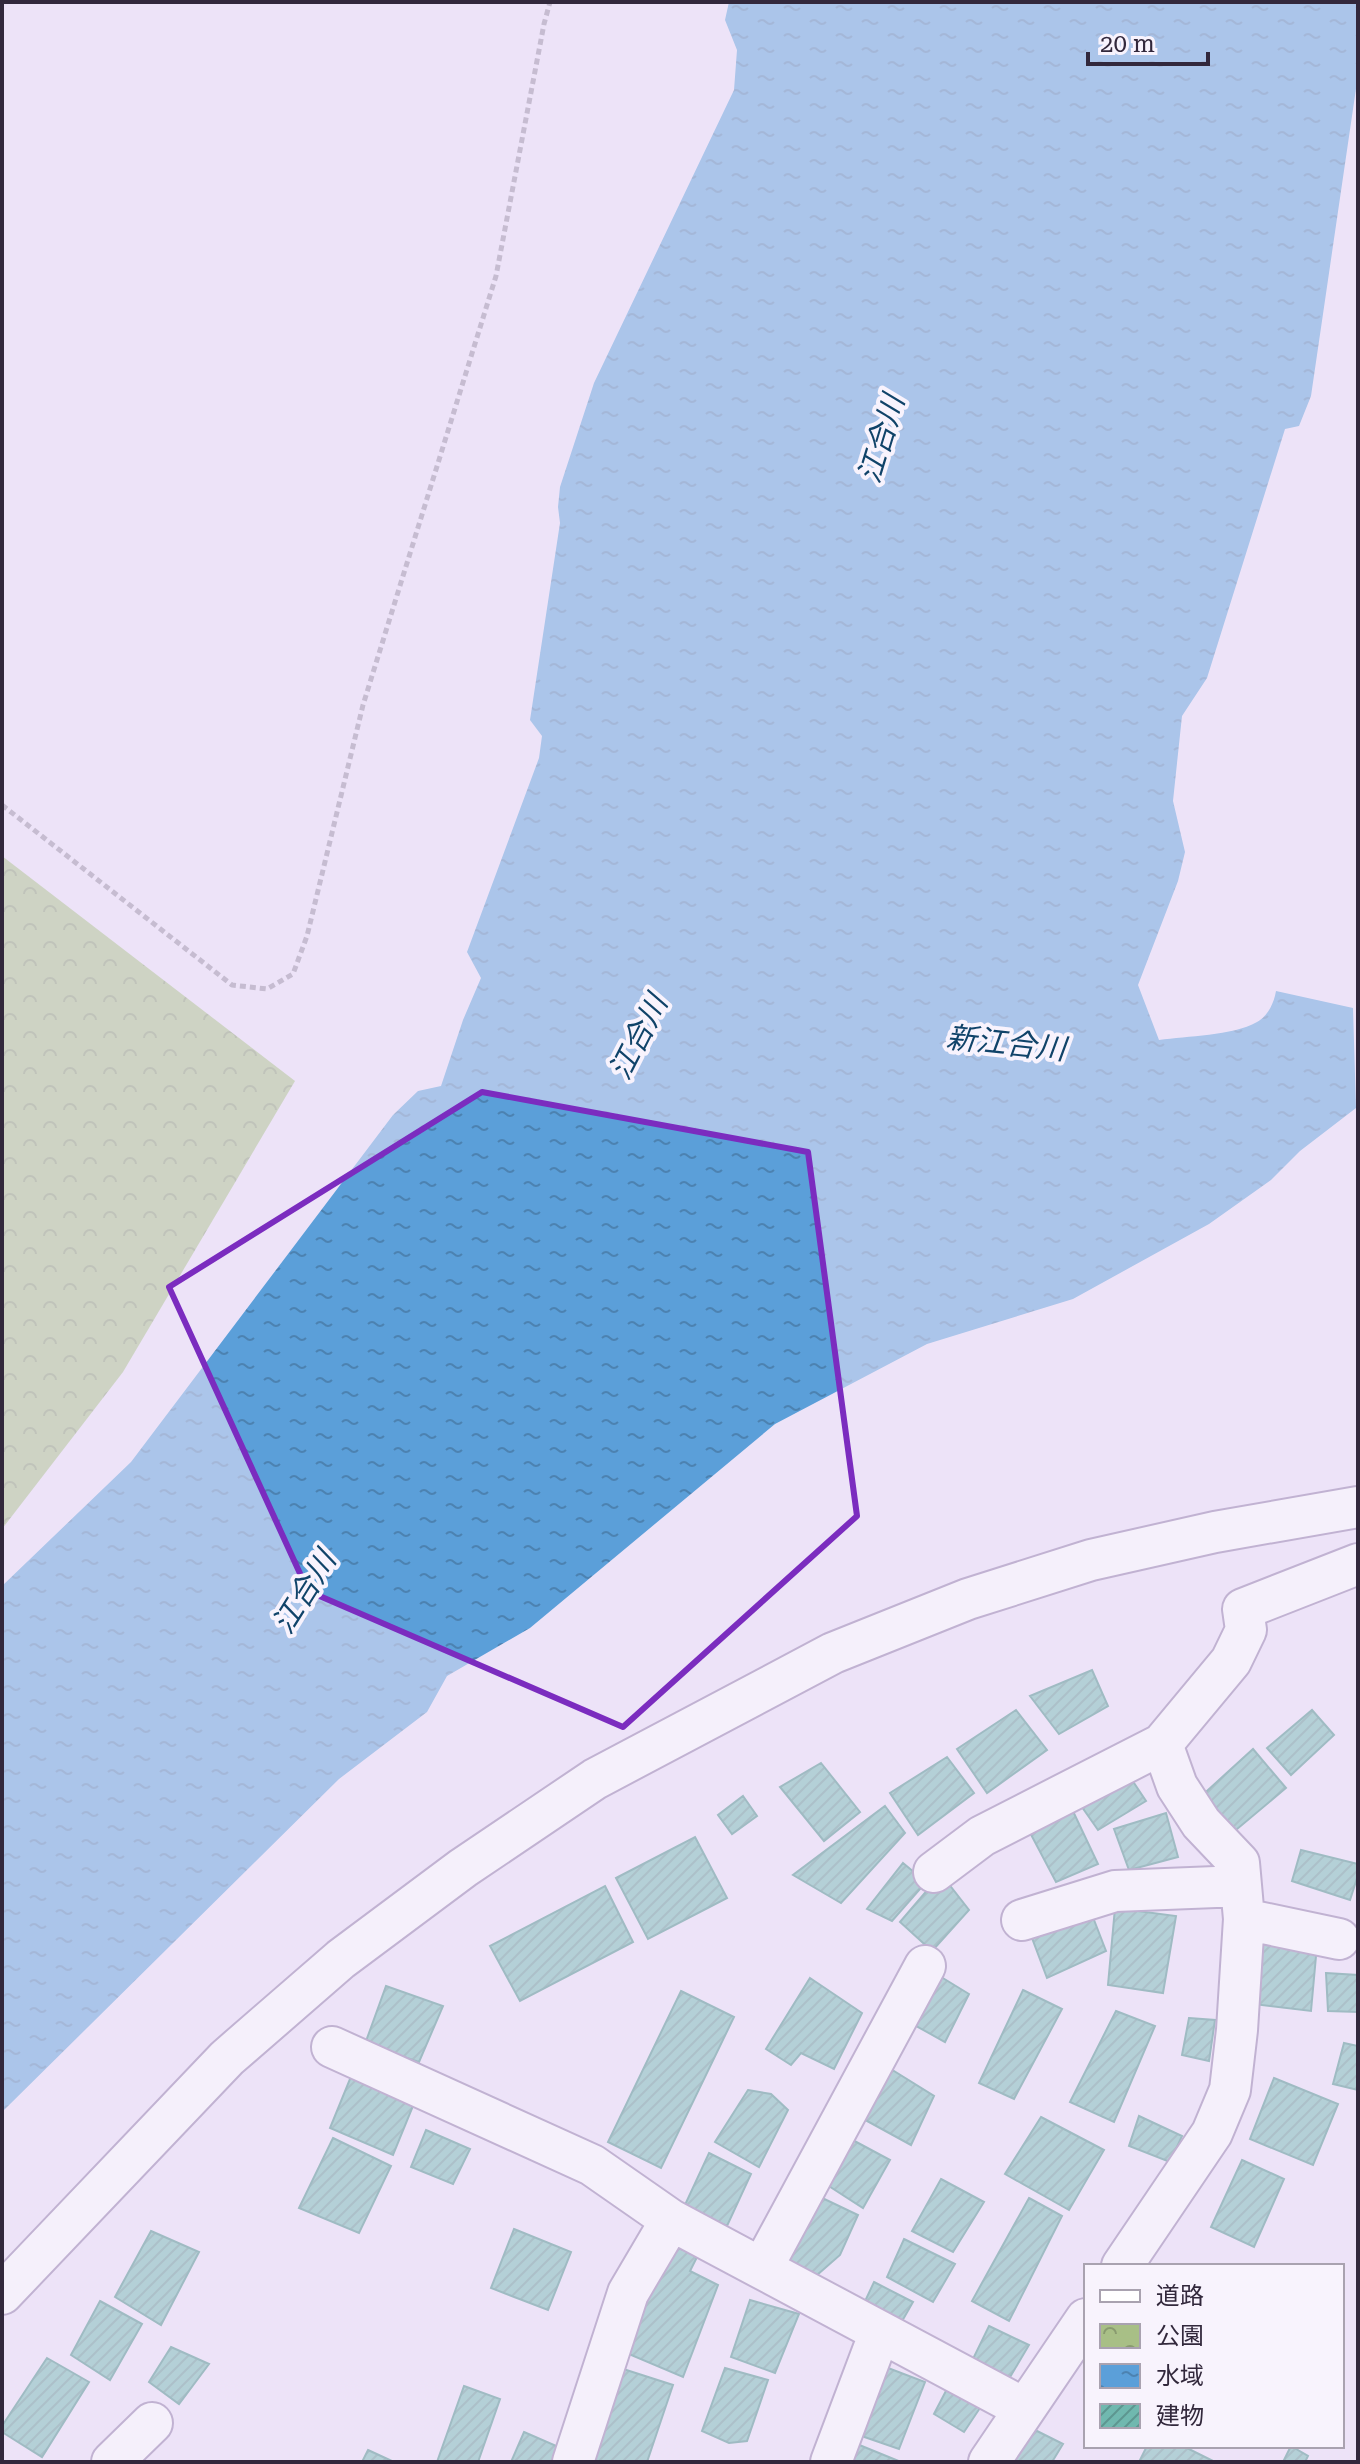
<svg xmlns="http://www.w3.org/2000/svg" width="1360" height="2464" font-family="'Roboto Serif','Noto Sans JP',serif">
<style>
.park{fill:url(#park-crowns)}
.water{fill:url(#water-ripples)}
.building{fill:url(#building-hatch);stroke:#428a83;stroke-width:2}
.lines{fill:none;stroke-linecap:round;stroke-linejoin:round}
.minor-casing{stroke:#8d77a5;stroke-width:44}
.path{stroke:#978da2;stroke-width:5;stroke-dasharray:6 4;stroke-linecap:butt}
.minor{stroke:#fff;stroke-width:40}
.marked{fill:none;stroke:#7b2cbf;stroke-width:6;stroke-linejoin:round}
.labels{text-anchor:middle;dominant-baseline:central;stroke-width:8;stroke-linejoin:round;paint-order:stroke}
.water-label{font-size:30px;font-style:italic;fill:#104369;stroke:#f8f3fd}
</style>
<defs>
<pattern id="park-crowns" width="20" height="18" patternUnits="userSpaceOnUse" patternTransform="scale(2)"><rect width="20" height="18" fill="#a8bf86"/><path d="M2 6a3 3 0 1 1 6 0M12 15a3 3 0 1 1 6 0" fill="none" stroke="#899b6f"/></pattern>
<pattern id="water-ripples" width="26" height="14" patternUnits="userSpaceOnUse" patternTransform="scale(2)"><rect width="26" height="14" fill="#5b9fd9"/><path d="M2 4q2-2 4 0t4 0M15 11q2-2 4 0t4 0" fill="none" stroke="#4c82b1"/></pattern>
<pattern id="building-hatch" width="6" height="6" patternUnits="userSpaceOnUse" patternTransform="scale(2)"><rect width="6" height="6" fill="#70b8af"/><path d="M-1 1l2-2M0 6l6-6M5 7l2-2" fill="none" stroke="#5d9690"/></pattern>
</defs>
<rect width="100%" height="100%" fill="#ede3f8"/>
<path class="park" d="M2,856L295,1081L123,1372L2,1529Z"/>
<path class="water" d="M729,2H1358V75L1311,396L1299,426L1285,429L1207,678L1182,716L1173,801L1185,852L1178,881L1138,985L1159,1040C1187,1036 1232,1036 1257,1022C1268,1016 1274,1003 1276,991L1353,1008L1356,1108L1300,1151L1271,1180L1209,1224L1073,1299L927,1344L775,1424L530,1628L447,1676L427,1712L339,1779L2,2112V1586L131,1462L393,1115L418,1091L441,1086L463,1020L481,978L467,952L539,758L542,736L530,720L560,523L558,507L560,487L594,383L734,90L737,50L725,20Z"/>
<path class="building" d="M1092,1670L1108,1706L1059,1734L1030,1696Z
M1016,1710L1047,1750L987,1793L957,1749Z
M1312,1710L1334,1735L1291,1775L1267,1748Z
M1253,1749L1286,1788L1230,1835L1197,1800Z
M947,1757L974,1793L918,1835L890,1793Z
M821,1763L860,1812L824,1841L780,1787Z
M1126,1771L1146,1801L1098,1830L1075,1797Z
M743,1796L757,1816L732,1834L718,1815Z
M885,1806L905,1833L841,1903L793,1875Z
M1071,1807L1098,1864L1056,1882L1027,1827Z
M1166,1813L1178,1857L1129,1870L1114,1829Z
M695,1837L727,1898L648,1939L616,1878Z
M1301,1850L1358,1864V1875L1350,1900L1292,1881Z
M903,1863L926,1882L892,1921L867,1909Z
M941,1874L969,1910L932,1951L900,1922Z
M605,1886L633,1942L520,2001L490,1946Z
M1089,1907L1106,1951L1047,1978L1029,1930Z
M1115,1908L1176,1916L1163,1993L1108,1985Z
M1262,1935L1317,1945L1311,2011L1253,2004Z
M933,1972L969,1994L945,2042L909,2022Z
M1326,1973L1358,1975V2012L1328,2011Z
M810,1978L862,2013L834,2069L801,2053L791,2065L766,2049Z
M386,1986L443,2006L419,2062L365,2044Z
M1023,1990L1062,2009L1014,2099L979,2083Z
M681,1991L734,2017L661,2168L608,2142Z
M1116,2011L1155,2026L1114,2122L1070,2102Z
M1189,2018L1215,2020L1209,2061L1182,2055Z
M1344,2043L1358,2046V2090L1333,2084Z
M886,2066L934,2096L911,2145L858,2116Z
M352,2074L415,2101L393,2155L330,2128Z
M1274,2078L1338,2104L1313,2165L1250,2139Z
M748,2090L771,2094L788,2110L759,2167L715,2142Z
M1139,2116L1182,2136L1170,2162L1129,2146Z
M1041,2117L1104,2150L1069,2210L1005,2174Z
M426,2130L470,2149L453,2184L411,2167Z
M847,2137L890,2160L863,2208L821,2181Z
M333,2138L391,2166L359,2233L299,2208Z
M709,2153L751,2174L727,2226L684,2207Z
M1242,2160L1284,2179L1254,2247L1211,2227Z
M941,2179L984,2202L953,2252L912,2231Z
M818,2196L858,2215L840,2255L817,2275L786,2260Z
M1029,2198L1062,2216L1009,2321L972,2301Z
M514,2229L571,2252L548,2310L491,2288Z
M151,2231L199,2252L161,2325L115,2297Z
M904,2239L955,2264L933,2302L887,2277Z
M666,2244L698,2255L690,2271L718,2285L683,2377L617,2349Z
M874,2282L913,2302L897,2330L860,2312Z
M750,2300L799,2314L775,2373L731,2357Z
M100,2301L142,2324L110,2380L71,2355Z
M989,2326L1029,2345L1006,2384L970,2365Z
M171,2347L209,2364L179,2404L149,2382Z
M47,2358L89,2382L42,2457L2,2432V2426Z
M875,2363L925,2382L899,2449L853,2433Z
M617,2367L673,2385L647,2462H587Z
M725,2368L768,2380L747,2441L729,2443L702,2431Z
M949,2385L984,2402L964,2432L934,2414Z
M464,2386L500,2399L478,2462H437Z
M1029,2427L1063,2444L1052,2462H1009Z
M524,2432L561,2448L556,2462H511Z
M852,2442L901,2462H844Z
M1147,2446H1183L1215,2462H1139Z
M1291,2446L1308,2456L1305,2462H1283Z
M368,2450L394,2462H362Z"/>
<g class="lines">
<g class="minor-casing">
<path id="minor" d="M934,1872L982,1836L1162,1744
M1244,1919L1339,1939
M1022,1920L1115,1891L1241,1886
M332,2047L592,2165L671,2220L628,2293L573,2462
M671,2220L1025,2409
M1122,2266L1212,2133L1230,2090L1237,2030L1244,1919L1239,1863L1201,1823L1177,1786L1162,1744L1231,1661L1246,1630L1243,1609L1358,1564
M762,2268L925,1966
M2,2294L227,2058L341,1959L463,1868L595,1779L833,1653L968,1599L1091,1560L1215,1532L1358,1507
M112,2462L152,2423
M831,2462L880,2332
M989,2462L1086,2319"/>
</g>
<path class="path" d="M2,805L232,985L267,989L293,974L307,936L363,705L496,276L544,24L550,2"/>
<use href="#minor" class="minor"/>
</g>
<path d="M0 0H1360V2464H0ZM482,1092L808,1152L857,1516L623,1727L308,1591L169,1287Z" fill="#ede3f8" fill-opacity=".55" fill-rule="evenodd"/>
<path class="marked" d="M482,1092L808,1152L857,1516L623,1727L308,1591L169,1287Z"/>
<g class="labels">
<g class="water-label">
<text transform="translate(881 439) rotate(-73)">江合川</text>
<text transform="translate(638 1037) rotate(-63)">江合川</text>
<text transform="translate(1006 1043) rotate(6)">新江合川</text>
<text transform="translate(304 1592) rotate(-58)">江合川</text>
</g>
</g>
<rect width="1360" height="2464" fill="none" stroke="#32283c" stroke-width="8"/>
<rect x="1084" y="2264" width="260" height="184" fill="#f8f3fd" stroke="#a9a2b0" stroke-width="2"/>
<rect x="1100" y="2290" width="40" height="12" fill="#ffffff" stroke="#a9a2b0" stroke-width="2"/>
<text x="1156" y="2304" font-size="24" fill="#32283c">道路</text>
<rect x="1100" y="2324" width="40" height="24" fill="url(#park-crowns)" stroke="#a9a2b0" stroke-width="2"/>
<text x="1156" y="2344" font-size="24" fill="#32283c">公園</text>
<rect x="1100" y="2364" width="40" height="24" fill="url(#water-ripples)" stroke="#a9a2b0" stroke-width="2"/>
<text x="1156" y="2384" font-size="24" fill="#32283c">水域</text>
<rect x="1100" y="2404" width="40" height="24" fill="url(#building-hatch)" stroke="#a9a2b0" stroke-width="2"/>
<text x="1156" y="2424" font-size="24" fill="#32283c">建物</text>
<path d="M1088 52v12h120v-12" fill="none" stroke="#32283c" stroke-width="4"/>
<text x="1100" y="52" font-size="24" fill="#32283c" stroke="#f8f3fd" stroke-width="6" paint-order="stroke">20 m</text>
</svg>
